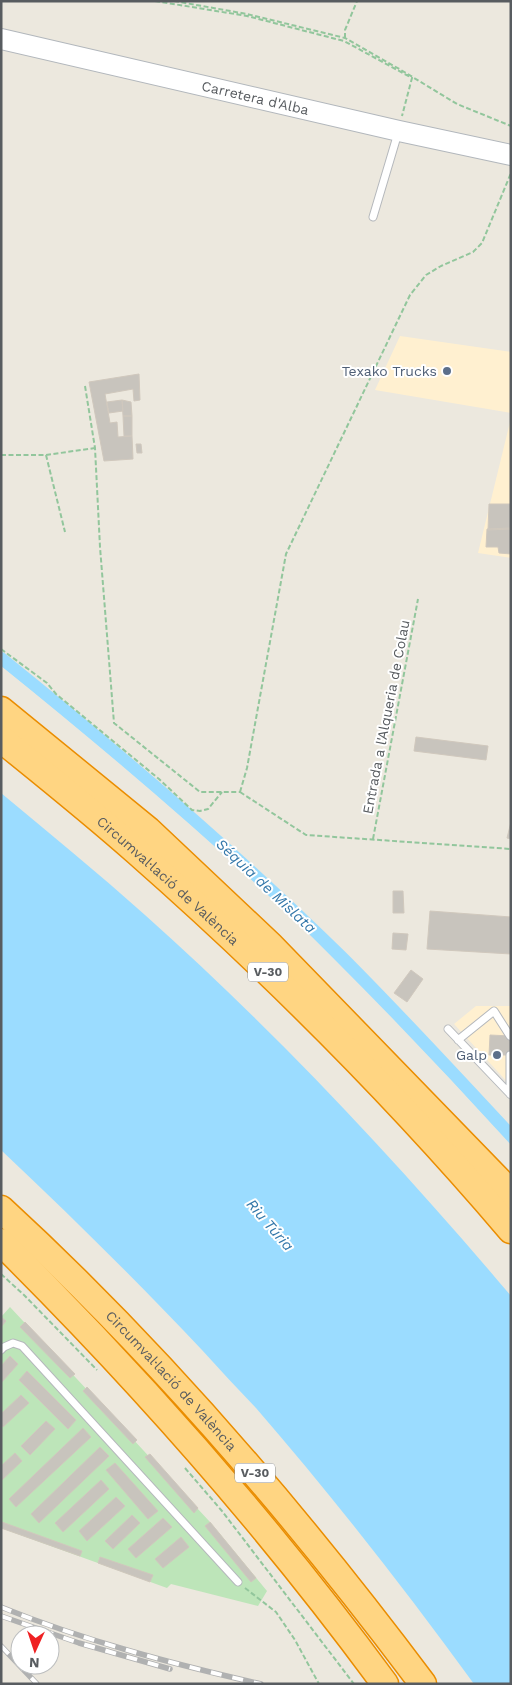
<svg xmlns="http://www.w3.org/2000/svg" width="512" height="1685" font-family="'Work Sans',sans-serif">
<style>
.commercial{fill:#fff0d0}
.green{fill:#bde5b9}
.water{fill:#9bdcff}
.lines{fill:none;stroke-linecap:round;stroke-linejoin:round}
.stream{stroke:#9bdcff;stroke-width:4}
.canal{stroke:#9bdcff;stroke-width:12}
.building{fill:#c8c4bd;stroke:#d0c8bd}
.lane-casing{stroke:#b5b8bc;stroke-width:9}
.secondary-casing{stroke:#b2b7bc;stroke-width:22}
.highway-casing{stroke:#ea8d00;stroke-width:29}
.path{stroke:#92c69c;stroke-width:2;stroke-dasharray:5 2.5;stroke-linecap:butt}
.lane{stroke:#fff;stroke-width:7}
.secondary{stroke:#fff;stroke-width:20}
.highway{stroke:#ffd582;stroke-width:26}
.rail-casing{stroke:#b0b1b1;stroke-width:5.5}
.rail{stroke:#fff;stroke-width:4;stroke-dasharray:11;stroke-linecap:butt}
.service-dot{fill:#5c6f8a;stroke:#fff;stroke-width:2}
.labels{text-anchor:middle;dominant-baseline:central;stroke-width:4;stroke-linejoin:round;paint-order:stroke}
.shield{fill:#fff;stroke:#8a8d90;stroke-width:1}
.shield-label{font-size:12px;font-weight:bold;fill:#585c60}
.street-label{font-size:14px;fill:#585c60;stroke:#fff}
.service-label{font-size:14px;fill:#4e5e75;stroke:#fff;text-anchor:end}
.water-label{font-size:15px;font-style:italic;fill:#3478aa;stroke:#fff}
</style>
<rect width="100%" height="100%" fill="#ece8de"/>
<path class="commercial" d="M400,336L511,352V413L375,390Z
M511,418V558L478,553Z
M476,1006H511V1086L454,1024Z"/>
<path class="green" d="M10,1307L210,1522L267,1591L258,1606L171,1584L167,1588L1,1528V1317Z"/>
<path class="water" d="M1,793C49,833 98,873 145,915C276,1032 397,1161 511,1296V1684H474C405,1589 333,1497 256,1408C238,1389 220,1370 202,1350C137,1281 70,1215 1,1150Z"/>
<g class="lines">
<path class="stream" d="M1,663C116,755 229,851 333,955C394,1016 453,1078 511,1142"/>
<path class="canal" d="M1,658C119,753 234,851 342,957C400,1015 455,1075 511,1135"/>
</g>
<path class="building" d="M139,374L140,400L134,401L133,389L105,394L110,423L117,422L118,437L132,436L133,459L104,461L89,382Z
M122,400L131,402L132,416H123Z
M122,400L123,411L109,413L107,402Z
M123,416H132V436H124Z
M136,444H141L142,453H137Z
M489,504H511V529L488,530Z
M511,528V554L499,553L498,547H486L487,529Z
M416,737L488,746L486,760L414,751Z
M511,822V839L507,838Z
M393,891H403L404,913H393Z
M430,911L511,917V954L427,949Z
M393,933L408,934L406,950L392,949Z
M411,970L423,979L407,1002L394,993Z
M490,1035L511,1036V1055H489Z
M1,1317L6,1321L1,1327Z
M25,1322L75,1374L70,1378L20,1327Z
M10,1356L18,1364L1,1383V1366Z
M27,1371L76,1420L68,1429L19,1380Z
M87,1387L137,1440L133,1444L83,1391Z
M21,1395L29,1403L3,1427L1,1425V1414Z
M46,1421L55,1429L30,1455L21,1446Z
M83,1428L91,1437L16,1507L9,1499Z
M100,1447L109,1456L39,1523L31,1514Z
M15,1453L22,1461L1,1481V1466Z
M150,1454L198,1508L194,1513L145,1457Z
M115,1463L158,1511L148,1519L106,1470Z
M101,1480L109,1489L63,1532L55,1523Z
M116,1497L125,1506L87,1541L79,1531Z
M132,1515L140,1523L113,1549L105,1541Z
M163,1518L172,1527L136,1558L128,1549Z
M2,1522L82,1551L80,1556L1,1528Z
M210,1522L256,1578L251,1582L205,1526Z
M181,1537L189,1547L163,1568L155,1559Z
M100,1557L153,1575L150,1582L98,1563Z"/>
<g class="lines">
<g class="lane-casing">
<path id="lane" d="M373,217L398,133
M448,1029L511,1095
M458,1040L494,1011L510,1036
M510,1055V1094
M1,1350L4,1347L13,1343L22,1346L238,1582"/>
</g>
<g class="secondary-casing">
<g id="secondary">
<path id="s1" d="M1,39L399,131L511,155"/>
</g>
</g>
<g class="highway-casing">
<g id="highway">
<path d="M1,710L148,830L271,946L504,1186L511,1196"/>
<path id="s2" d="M1,739C47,776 93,813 137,852C270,969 396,1095 511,1230"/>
<path id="s3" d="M1,1209C158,1353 295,1513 423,1684"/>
<path d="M1,1242C140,1380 269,1526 385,1684"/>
</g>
</g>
<path class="path" d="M155,1L247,16L344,41L412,78L402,116
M174,1L247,14L345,38L401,70L457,104L511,126
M345,38V30L357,1
M85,386L95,448L100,547L114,723L200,792H240
M1,455H46L95,448
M46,455L65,532
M1,649L47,683L56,694L159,779L192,810L200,811L208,809L222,792
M240,792L247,768L286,554L410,295L426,275L441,266L473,252L482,243L511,173
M240,792L306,835L511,849
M373,839L418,599
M1,1274L24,1295L97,1370
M185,1468L222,1511L354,1684
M245,1588L276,1612L295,1640L319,1684"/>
<use href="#lane" class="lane"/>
<use href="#secondary" class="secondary"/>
<use href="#highway" class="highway"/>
<g class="rail-casing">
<path id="rail" d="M1,1607C85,1641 173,1664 261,1684
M1,1616L79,1643L170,1669
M1,1646L37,1684"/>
</g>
<use href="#rail" class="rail"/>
</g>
<g class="service-dot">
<circle cx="447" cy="371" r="5"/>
<circle cx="497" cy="1055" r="5"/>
</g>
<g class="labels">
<g class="shield">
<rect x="248" y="962.5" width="40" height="19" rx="4"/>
<rect x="235" y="1463.5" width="40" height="19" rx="4"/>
</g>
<g class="shield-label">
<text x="268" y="972">V-30</text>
<text x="255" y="1473">V-30</text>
</g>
<g class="street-label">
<text stroke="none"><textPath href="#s1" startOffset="261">Carretera d'Alba</textPath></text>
<text transform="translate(386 717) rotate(-79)">Entrada a l'Alqueria de Colau</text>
<text stroke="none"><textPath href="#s2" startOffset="219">Circumval·lació de València</textPath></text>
<text stroke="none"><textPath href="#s3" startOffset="242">Circumval·lació de València</textPath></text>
</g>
<g class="service-label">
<text x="437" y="371">Texako Trucks</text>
<text x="487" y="1055">Galp</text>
</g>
<g class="water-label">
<text transform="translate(266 886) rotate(43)">Séquia de Mislata</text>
<text transform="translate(270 1225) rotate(49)">Riu Túria</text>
</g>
</g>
<rect width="512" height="1685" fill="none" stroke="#585c60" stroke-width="5"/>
<g transform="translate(35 1650) rotate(183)"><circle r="24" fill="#ffffff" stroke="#bcbebf"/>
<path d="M0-4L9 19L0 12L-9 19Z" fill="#ef2123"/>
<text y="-8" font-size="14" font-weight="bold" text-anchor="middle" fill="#585c60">N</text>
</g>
</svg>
